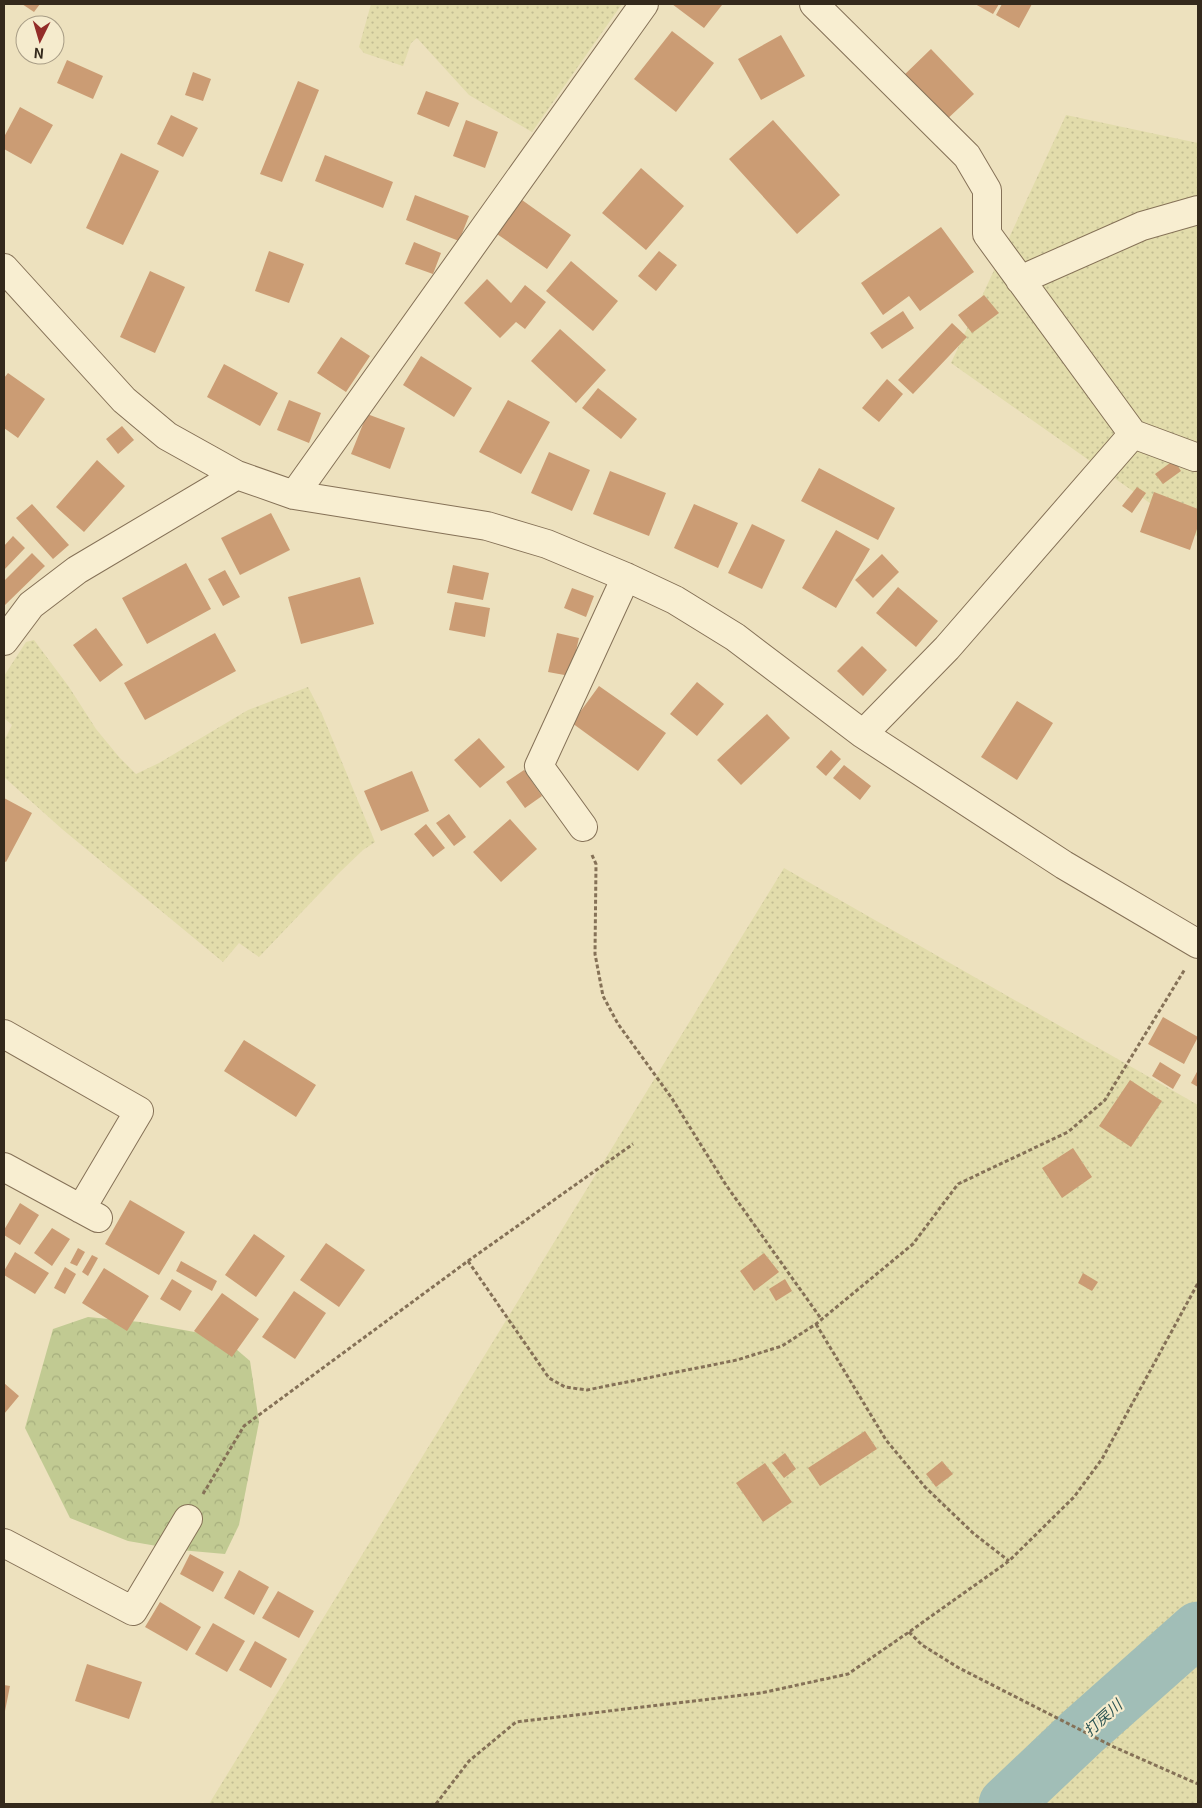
<svg xmlns="http://www.w3.org/2000/svg" width="1202" height="1808" font-family="Georgia,'Noto Sans JP',serif">
<style>
.farmland{fill:url(#farmland-dots)}
.forest{fill:url(#forest-crowns)}
.lines{fill:none;stroke-linecap:round;stroke-linejoin:round}
.river{stroke:#a1beb7;stroke-width:55}
.building{fill:#cb9c74}
.minor-casing{stroke:#857157;stroke-width:30}
.path{stroke:#857157;stroke-width:3;stroke-dasharray:4 2.5;stroke-linecap:butt}
.minor{stroke:#f8eed1;stroke-width:28}
.labels{text-anchor:middle;dominant-baseline:central;stroke-width:4.5;stroke-linejoin:round;paint-order:stroke}
.water-label{font-size:15px;font-style:italic;fill:#2b5453;stroke:#f5ebcd}
</style>
<defs>
<pattern id="farmland-dots" width="8" height="8" patternUnits="userSpaceOnUse" patternTransform="scale(1.25)"><rect width="8" height="8" fill="#e2dcab"/><path d="M2 2h.1M6 6h.1" fill="none" stroke="#c2bd93" stroke-width="1.8" stroke-linecap="round"/></pattern>
<pattern id="forest-crowns" width="20" height="18" patternUnits="userSpaceOnUse" patternTransform="scale(1.25)"><rect width="20" height="18" fill="#c1ca92"/><path d="M2 6a3 3 0 1 1 6 0M12 15a3 3 0 1 1 6 0" fill="none" stroke="#a6ae7d"/></pattern>
</defs>
<rect width="100%" height="100%" fill="#ede1be"/>
<path class="farmland" d="M371,4H622L532,132L469,95L417,38L411,43L403,66L364,53L359,47Z
M1066,115L1198,143V537L951,363Z
M34,640L69,687L96,729L119,757L136,774L159,763L248,710L308,687L322,714L375,842L363,850L339,873L259,957L239,943L223,962L62,829L4,777V741L12,725L4,718V676L26,642Z
M784,868L1198,1105V1804H209Z"/>
<path class="forest" d="M88,1317L140,1322L222,1337L250,1361L259,1422L239,1525L225,1554L180,1550L128,1541L70,1518L25,1428L53,1329Z"/>
<g class="lines">
<path class="river" d="M1006,1804L1082,1732L1198,1629"/>
</g>
<path class="building" d="M22,4H40L34,12Z
M672,4H721L722,5L704,28Z
M975,4H999L993,14Z
M1002,4H1032L1019,28L996,15Z
M672,31L714,63L676,112L634,79Z
M781,35L805,76L761,100L738,59Z
M931,49L974,94L944,122L901,78Z
M67,60L103,76L93,99L57,83Z
M193,72L211,79L203,101L185,95Z
M298,81L319,90L282,182L260,174Z
M426,91L459,103L449,127L417,114Z
M20,107L53,125L31,164L4,149V137Z
M171,115L198,128L183,157L157,144Z
M466,120L498,132L485,168L453,156Z
M773,120L840,195L797,234L729,159Z
M121,153L159,171L123,245L86,228Z
M325,155L393,182L383,208L315,181Z
M641,168L684,206L646,250L602,213Z
M415,195L469,216L459,241L406,220Z
M522,200L571,235L547,269L497,234Z
M941,227L974,272L920,311L909,296L883,315L861,283Z
M414,242L441,253L433,274L405,264Z
M269,251L304,264L289,303L255,291Z
M659,251L677,265L656,291L638,276Z
M571,261L618,301L593,331L546,291Z
M150,271L185,287L155,353L120,337Z
M487,279L511,303L525,285L546,302L525,329L516,322L500,338L464,303Z
M984,295L999,313L972,333L958,315Z
M903,311L914,328L882,349L870,333Z
M952,323L967,337L913,394L898,380Z
M560,329L606,370L576,403L531,361Z
M341,337L370,356L346,392L317,373Z
M421,356L472,388L454,417L403,385Z
M224,364L278,393L260,426L207,397Z
M8,373L45,399L18,438L4,428V378Z
M887,379L903,394L879,422L862,408Z
M598,388L637,419L621,439L582,408Z
M289,400L321,413L309,443L277,430Z
M508,400L550,422L521,474L479,452Z
M367,414L405,428L390,469L351,454Z
M122,426L134,440L118,454L106,439Z
M549,452L590,470L572,511L531,493Z
M97,460L125,486L84,532L56,507Z
M1174,460L1181,471L1163,484L1155,474Z
M819,468L895,508L878,540L801,501Z
M610,471L666,493L649,536L593,514Z
M1137,487L1146,493L1132,513L1122,506Z
M1154,492L1198,509V526L1190,550L1140,532Z
M32,504L69,545L53,559L16,518Z
M694,504L738,523L718,568L674,548Z
M271,513L290,550L240,575L221,538Z
M752,524L785,540L762,589L728,573Z
M836,530L870,549L836,608L802,588Z
M13,536L25,548L4,570V546Z
M32,553L45,566L4,606V581Z
M882,554L899,572L873,598L855,580Z
M186,563L211,609L147,644L122,598Z
M453,565L489,573L483,600L447,593Z
M225,570L240,597L223,606L208,579Z
M360,577L374,624L301,644L288,597Z
M898,587L938,621L916,647L876,613Z
M572,588L594,596L586,617L564,608Z
M455,602L490,608L485,637L449,630Z
M96,628L123,665L100,682L73,645Z
M215,633L236,671L145,720L124,683Z
M557,633L579,638L570,676L548,672Z
M862,646L887,670L863,696L837,671Z
M697,682L724,704L697,736L670,714Z
M599,686L666,733L638,771L572,723Z
M1017,701L1053,723L1017,780L981,757Z
M767,714L790,738L741,785L717,760Z
M479,738L505,767L480,788L454,760Z
M831,750L841,759L826,776L816,767Z
M844,765L871,786L860,800L833,778Z
M524,770L542,796L525,808L506,782Z
M412,771L429,811L381,831L364,791Z
M4,798L32,813L6,862L4,861Z
M449,814L466,837L454,846L436,823Z
M510,819L537,849L501,882L473,852Z
M426,824L445,848L433,857L414,834Z
M1163,1017L1198,1037L1184,1064L1148,1044Z
M244,1040L316,1085L296,1117L224,1071Z
M1160,1062L1181,1075L1173,1089L1152,1076Z
M1198,1070V1087L1191,1083Z
M1130,1080L1162,1101L1131,1147L1099,1126Z
M1073,1148L1092,1177L1062,1198L1042,1168Z
M130,1200L185,1232L159,1275L105,1244Z
M20,1203L39,1215L20,1245L4,1235V1230Z
M52,1228L70,1239L52,1266L34,1253Z
M254,1234L285,1256L256,1297L225,1275Z
M326,1243L365,1270L339,1307L300,1280Z
M78,1248L85,1252L77,1266L70,1263Z
M15,1252L49,1273L35,1294L4,1275V1271Z
M764,1253L779,1272L754,1291L740,1271Z
M92,1255L98,1258L88,1276L82,1272Z
M181,1261L217,1281L212,1291L176,1271Z
M65,1267L76,1274L65,1294L54,1288Z
M104,1268L149,1296L127,1331L82,1303Z
M1083,1273L1098,1282L1092,1291L1078,1283Z
M172,1279L192,1291L180,1311L160,1299Z
M785,1279L792,1291L776,1301L769,1289Z
M294,1291L326,1313L295,1359L262,1337Z
M222,1293L259,1319L232,1357L194,1331Z
M4,1383L19,1396L4,1414Z
M865,1431L877,1449L820,1486L808,1468Z
M785,1453L796,1469L784,1478L772,1463Z
M942,1461L953,1474L936,1487L926,1474Z
M765,1463L792,1502L763,1522L736,1483Z
M190,1554L224,1572L213,1592L180,1574Z
M239,1570L269,1587L254,1615L224,1598Z
M278,1591L314,1611L299,1638L262,1618Z
M160,1602L201,1627L187,1651L145,1627Z
M213,1623L245,1641L227,1672L195,1654Z
M255,1641L287,1659L271,1688L239,1670Z
M87,1664L142,1682L129,1719L75,1701Z
M4,1685L10,1686L5,1711L4,1710Z"/>
<g class="lines">
<g class="minor-casing">
<path id="minor" d="M814,4L967,156L987,190V234L1133,434L1195,457
M4,268L124,400L167,436L237,475L294,495L487,526L547,544L626,577L675,600L735,637L863,734L1064,865L1198,944
M1020,280L1142,226L1198,210
M294,495L644,4
M4,641L31,605L77,570L237,475
M863,734L947,648L1133,434
M583,827L539,766L626,577
M4,1034L139,1111L81,1209
M4,1167L98,1218
M4,1543L133,1611L188,1519"/>
</g>
<path class="path" d="M592,855L596,864L595,954L603,996L618,1024L671,1097L726,1185L822,1320
M468,1261L549,1378L565,1387L587,1390L737,1360L782,1346L816,1324L913,1244L958,1184L1068,1132L1105,1100L1185,969
M816,1324L886,1440L925,1487L973,1533L1009,1561
M203,1494L244,1426L468,1261L633,1144
M909,1632L922,1645L959,1668L1114,1747L1198,1784
M436,1804L469,1761L516,1722L761,1693L848,1674L909,1632L1009,1561L1074,1497L1102,1459L1198,1283"/>
<use href="#minor" class="minor"/>
</g>
<g class="labels">
<g class="water-label">
<text transform="translate(1102 1717) rotate(-42)">打戻川</text>
</g>
</g>
<rect width="1202" height="1808" fill="none" stroke="#34291c" stroke-width="10"/>
<g transform="translate(40 40) rotate(185)"><circle r="24" fill="#f5ebcd" stroke="#a89d86"/>
<path d="M0-4L9 19L0 12L-9 19Z" fill="#932c28"/>
<text y="-8" font-size="14" font-weight="bold" text-anchor="middle" fill="#34291c">N</text>
</g>
</svg>
